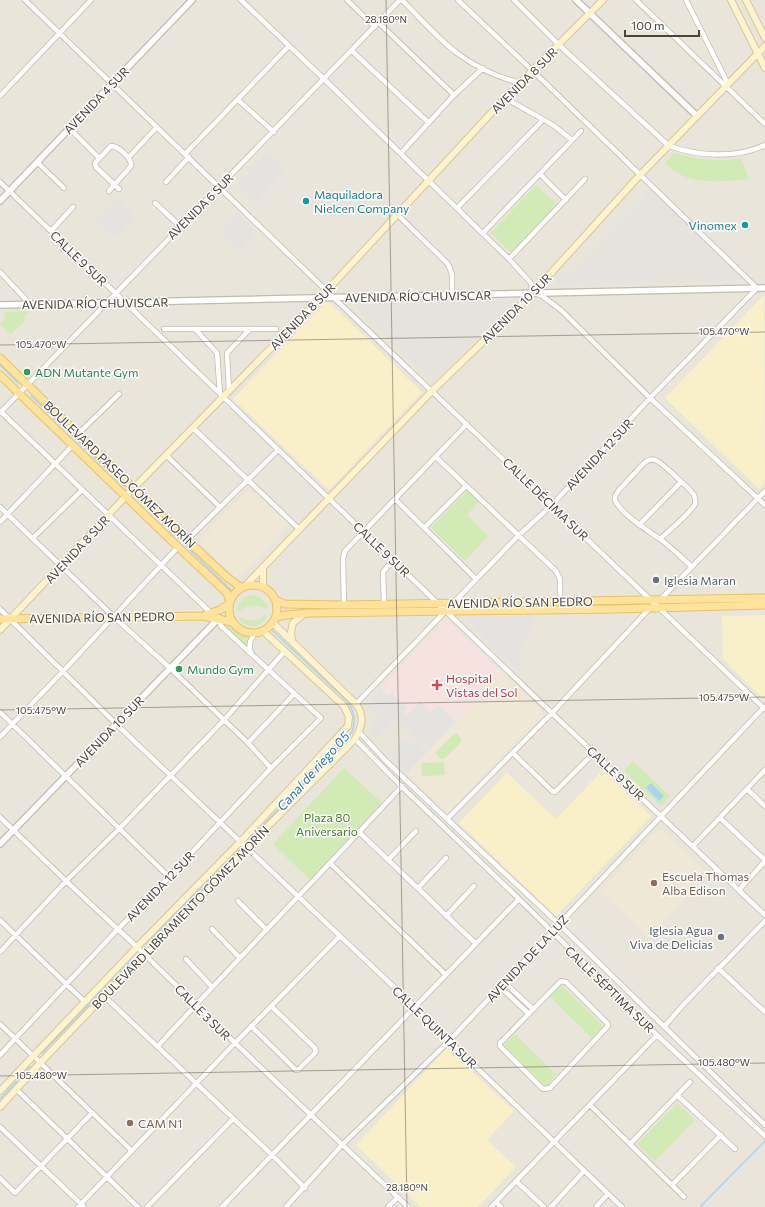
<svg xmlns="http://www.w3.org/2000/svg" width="765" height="1207" font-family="Commissioner,sans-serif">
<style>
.residential{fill:#eae5da}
.industrial{fill:#e6e2dd}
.education{fill:#efe8d6}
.medical{fill:#f6e3e0}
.green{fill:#d2eab5}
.sand{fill:#f9efc9}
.parking{fill:#e5e3e0}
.water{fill:#a9d4f2}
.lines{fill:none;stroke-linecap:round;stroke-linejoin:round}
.stream{stroke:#a9d4f2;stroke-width:1.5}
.minor-casing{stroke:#c2bbae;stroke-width:6}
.tertiary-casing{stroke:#c2bbae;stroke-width:8}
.secondary-casing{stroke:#d6c79b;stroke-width:8}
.primary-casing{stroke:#e6c16a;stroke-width:9}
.minor{stroke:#fff;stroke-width:4.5}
.tertiary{stroke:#fff;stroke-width:5.5}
.secondary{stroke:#fff3cd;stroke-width:6}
.primary{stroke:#ffe39c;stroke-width:7}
.ticks{fill:none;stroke:#4b4439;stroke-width:1;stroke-opacity:0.45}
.culture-dot{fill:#0f9aa8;stroke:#fff;stroke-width:1.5}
.leisure-dot{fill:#2e9e5b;stroke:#fff;stroke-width:1.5}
.worship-dot{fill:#6b7280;stroke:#fff;stroke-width:1.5}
.health-dot{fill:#e0444e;stroke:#fff;stroke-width:1.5}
.education-dot{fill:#8d6e63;stroke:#fff;stroke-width:1.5}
.labels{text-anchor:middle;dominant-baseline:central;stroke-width:3;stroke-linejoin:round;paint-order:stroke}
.street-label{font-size:12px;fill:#4b4439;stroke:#fff}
.culture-label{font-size:12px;fill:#0d838f;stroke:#fff;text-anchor:start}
.leisure-label{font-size:12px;fill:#27864d;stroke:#fff;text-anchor:start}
.worship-label{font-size:12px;fill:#5b616d;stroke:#fff;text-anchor:start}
.health-label{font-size:12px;fill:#be3a42;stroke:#fff;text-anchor:start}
.park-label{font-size:12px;fill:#4a7f2a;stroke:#fff}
.education-label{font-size:12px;fill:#785e54;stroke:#fff;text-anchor:start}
.water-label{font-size:13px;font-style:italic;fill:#2e7ab2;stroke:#fff}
.ticks-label{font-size:10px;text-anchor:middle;fill:#4b4439;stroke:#fff;stroke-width:3;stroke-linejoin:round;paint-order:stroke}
</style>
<rect width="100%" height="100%" fill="#f6f3ec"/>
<path class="residential" d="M0,0H765V1207H0Z"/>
<path class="industrial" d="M652,190L744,280L557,285V276L563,270L570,276Z
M513,301L434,383L352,303Z"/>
<path class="education" d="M250,488L288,524L236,578L199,542Z
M502,673L543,712L448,813L407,773Z
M660,828L708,874L648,938L600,892Z"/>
<path class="medical" d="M446,619L502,673L429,750L373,696Z"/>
<path class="green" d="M674,153C698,159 716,163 741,158L749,179C720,182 686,186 665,163Z
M536,185L557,205L511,253L491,233Z
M30,311L24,317L26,320L11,334L0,324L6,317L5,312Z
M468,490L479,501L467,515L488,536L465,561L431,528Z
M251,595C259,596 264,599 268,606L266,609C257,604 247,604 239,611H237C238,602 243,597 251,595Z
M265,615L267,616C261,629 247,630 239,618L240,617C249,622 257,622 265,615Z
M221,623C231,625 238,633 248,636L246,647Z
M454,734H457L461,738V742L444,759H440L437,755L436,752Z
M633,761L670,796L661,806L624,771Z
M444,762L445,775L422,776L421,763Z
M344,768L382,803L310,880L273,844Z
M561,985L603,1026L592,1038L550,997Z
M515,1034L557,1075L546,1086L504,1045Z
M677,1103L695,1120L655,1161L637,1144Z"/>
<path class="sand" d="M764,295L765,482L759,489L665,398Z
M327,300L422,392L329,490L233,399Z
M765,615V695L762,698L723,659L722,616Z
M603,770L651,816L556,916L459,823L507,773L556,819Z
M447,1048L514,1111L487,1140L516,1167L478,1207H421L356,1145Z"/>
<path class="parking" d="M267,152L286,170L254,203L236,185Z
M118,198L136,217L114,239L95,221Z
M238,214L257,232L238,251L219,233Z
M535,616L532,630L521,647V673L464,618Z
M380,688L388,696L391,693L407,708L404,712L407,715L420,701L431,712L439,704L456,721L429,750L395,718L376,737L368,729L378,718L367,707L373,696Z
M403,740L404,741L405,740L411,746L415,742L426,753L407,773L392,759L396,755L392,752Z"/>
<path class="water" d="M651,783L664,796L659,801L646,788Z"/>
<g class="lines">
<path class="stream" d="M0,365L18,383
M31,396L124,486
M138,499L231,590
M249,839L314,774L352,732C356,721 354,713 349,703L273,631
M147,944L238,849
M42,1053L132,960
M0,1099L30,1067
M700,1207L765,1141"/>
<g class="minor-casing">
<path id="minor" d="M25,0L334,298L765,709
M241,0L324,79L509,259L531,283L533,293L541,295L562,311L650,398L765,505
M347,0L375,27
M402,0C419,17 438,39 457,53C476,67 499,78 521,83
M514,0L559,45L669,146C698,156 736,159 765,145
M636,0L765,124
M686,0L728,84
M379,23L454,95
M352,51L429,123
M0,96L91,0
M505,98L553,125L572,140
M238,100L274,132
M69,128L99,158
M401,153L454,95L483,68
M185,154L289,46
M128,158L157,127
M37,162L64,188
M540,174L566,200
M0,182L534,696L765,915
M166,182L189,157
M109,191L131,166C132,159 119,146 111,146L96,162L95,164L96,167L119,189
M155,203L180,226
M457,208L543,120
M398,215L448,264L452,274V295
M51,231L73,207
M483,233L581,131
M509,259L585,179
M0,272L31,305
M164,329H276
M195,329L217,353L220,394
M229,391L227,353L250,329
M0,411L211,613
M0,413L400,0
M193,428L248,480L299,529
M78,434L119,394
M167,456L220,507
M436,457L556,571L560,579V602
M395,499L476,579
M0,507L114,617L170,668L248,743L271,768
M0,522L73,445
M639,525L681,482
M424,528L466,486
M33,538L82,490
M660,539C667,532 692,512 695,504C696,501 695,498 694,495C691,490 662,463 657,461C653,458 649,460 645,462L619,490L615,496V500C621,514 647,530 660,539C671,547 681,557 691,566
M187,540L278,450
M659,601L765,491
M384,604L383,572L393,560
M344,605L343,559L345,551L467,424
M0,609L116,724L414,1006L449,1041L622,1207
M251,653C248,645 250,640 255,633
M356,704L518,536L552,505L650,398L757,288L533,71L458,0
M0,712L169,877
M359,732L386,761L447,819L559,924L765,1125
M0,737L68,666L178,547
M355,739L400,785L519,899L657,1035L765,1136
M248,743L294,694
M513,753L552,791L555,792L594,753
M747,789L765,806
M0,817L66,881L137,947L235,1043L408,1207
M720,818L765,860
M447,819L552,713L650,608
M359,832L475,943
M693,846L765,770
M388,860L416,831
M330,863L445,974
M418,888L446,858
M739,890L765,861
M238,901L267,930
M446,916L474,886
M0,920L85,1002
M212,929L240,958
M0,952L66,881L120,828L224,720L285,651
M186,959L212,987
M718,968L765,1012
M561,981L566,982L607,1023L608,1026L550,1088L544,1089L542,1088L500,1046V1043Z
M504,982L533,1009
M500,987L528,1013
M104,996L272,1155L305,1188
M0,1024L132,1151
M251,1026L296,1070H298L316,1052L315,1048L271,1006
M664,1027L683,1005L765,921
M158,1046C238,958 321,874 402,786
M0,1055L118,929L169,877L271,768L321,718L221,626L219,618
M16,1089L138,1207
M677,1095L735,1149
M590,1105L684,1197
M0,1127L84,1207
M630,1144L690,1082
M0,1178L15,1193L92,1113
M516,1181L544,1207
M672,1185L721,1135
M496,1202L501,1207
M78,1207L235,1043L340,936
M147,1207L233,1119
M222,1207L519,899
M286,1207L342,1145L449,1041L764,707
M388,1207L398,1197
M491,1207L657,1035
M551,1207L584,1171
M596,1207L608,1194"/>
</g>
<g class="tertiary-casing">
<path id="tertiary" d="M576,0L697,116
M0,201L192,0
M0,305L765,288
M0,844L219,618"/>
</g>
<g class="secondary-casing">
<path id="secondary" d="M731,0L765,68
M746,0L765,38
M244,587L432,391L533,293L640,175L765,46
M263,587V567
M0,630L126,496L320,298L505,98L603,0
M292,641L291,632L293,623L304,614
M0,1091L137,947L244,838L348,726L349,717L344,706L263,631
M0,1107L40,1063L104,996L146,955L247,847L355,739C362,727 365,716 356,704L273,623"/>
</g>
<g class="primary-casing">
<path id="primary" d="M0,358L187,540L228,578L242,588
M0,375L178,547L227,593L230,602
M229 609a24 24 0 1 1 48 0a24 24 0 1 1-48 0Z
M275,600L284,604L344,605L765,598
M205,615L220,610L229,604
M276,617L286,615L310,613L614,609L765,605
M0,619L203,616L232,622"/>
</g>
<use href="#minor" class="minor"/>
<use href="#tertiary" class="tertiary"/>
<use href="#secondary" class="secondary"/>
<use href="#primary" class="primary"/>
</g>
<path class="ticks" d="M386,0L407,1207M0,345L765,332M0,710L765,697M0,1076L765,1063"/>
<g class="culture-dot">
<circle cx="306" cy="201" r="4"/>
<circle cx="745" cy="225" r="4"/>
</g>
<g class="leisure-dot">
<circle cx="27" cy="372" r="4"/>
<circle cx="179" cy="669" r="4"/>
</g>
<g class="worship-dot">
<circle cx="656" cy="580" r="4"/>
<circle cx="721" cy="937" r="4"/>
</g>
<path class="health-dot" d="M435 679h4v4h4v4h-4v4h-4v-4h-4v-4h4z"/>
<g class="education-dot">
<circle cx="654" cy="883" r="4"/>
<circle cx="130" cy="1123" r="4"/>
</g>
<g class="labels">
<g class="street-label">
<text transform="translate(524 80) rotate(-45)">AVENIDA 8 SUR</text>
<text transform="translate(96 100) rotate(-46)">AVENIDA 4 SUR</text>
<text transform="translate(200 206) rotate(-45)">AVENIDA 6 SUR</text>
<text transform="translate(79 258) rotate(44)">CALLE 9 SUR</text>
<text transform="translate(418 296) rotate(-1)">AVENIDA RÍO CHUVISCAR</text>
<text transform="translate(95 303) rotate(-1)">AVENIDA RÍO CHUVISCAR</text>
<text transform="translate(516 308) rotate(-45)">AVENIDA 10 SUR</text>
<text transform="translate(302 316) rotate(-46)">AVENIDA 8 SUR</text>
<text transform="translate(599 454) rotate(-47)">AVENIDA 12 SUR</text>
<text transform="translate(120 474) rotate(44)">BOULEVARD PASEO GÓMEZ MORÍN</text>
<text transform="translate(546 499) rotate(44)">CALLE DÉCIMA SUR</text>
<text transform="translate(77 549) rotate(-47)">AVENIDA 8 SUR</text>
<text transform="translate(382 549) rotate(44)">CALLE 9 SUR</text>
<text transform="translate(520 602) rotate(-1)">AVENIDA RÍO SAN PEDRO</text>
<text transform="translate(102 617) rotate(-1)">AVENIDA RÍO SAN PEDRO</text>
<text transform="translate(109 731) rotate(-46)">AVENIDA 10 SUR</text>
<text transform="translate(616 773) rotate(43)">CALLE 9 SUR</text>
<text transform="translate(160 886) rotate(-46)">AVENIDA 12 SUR</text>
<text transform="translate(180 917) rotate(-46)">BOULEVARD LIBRAMIENTO GÓMEZ MORÍN</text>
<text transform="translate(527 958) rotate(-47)">AVENIDA DE LA LUZ</text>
<text transform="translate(610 989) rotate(44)">CALLE SÉPTIMA SUR</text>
<text transform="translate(203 1012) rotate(45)">CALLE 3 SUR</text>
<text transform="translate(435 1027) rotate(44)">CALLE QUINTA SUR</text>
</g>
<g class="culture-label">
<text x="314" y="194">Maquiladora<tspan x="314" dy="14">Nielcen Company</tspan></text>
<text x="737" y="225" text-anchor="end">Vinomex</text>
</g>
<g class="leisure-label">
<text x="35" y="372">ADN Mutante Gym</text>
<text x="187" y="669">Mundo Gym</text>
</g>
<g class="worship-label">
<text x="664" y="580">Iglesia Maran</text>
<text x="713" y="930" text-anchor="end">Iglesia Agua<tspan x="713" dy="14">Viva de Delicias</tspan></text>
</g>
<g class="health-label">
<text x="446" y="678">Hospital<tspan x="446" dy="14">Vistas del Sol</tspan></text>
</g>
<g class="park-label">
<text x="327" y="817">Plaza 80<tspan x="327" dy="14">Aniversario</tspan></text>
</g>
<g class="education-label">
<text x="662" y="876">Escuela Thomas<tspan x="662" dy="14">Alba Edison</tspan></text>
<text x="138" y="1123">CAM N1</text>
</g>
<g class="water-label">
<text transform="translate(313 771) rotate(-48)">Canal de riego 05</text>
</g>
</g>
<g class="ticks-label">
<text x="386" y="23">28.180°N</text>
<text x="724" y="335">105.470°W</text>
<text x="41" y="348">105.470°W</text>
<text x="724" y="701">105.475°W</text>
<text x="41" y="714">105.475°W</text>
<text x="724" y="1066">105.480°W</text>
<text x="41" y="1079">105.480°W</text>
<text x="407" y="1191">28.180°N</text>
</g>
<path d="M625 30v6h74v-6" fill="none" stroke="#4b4439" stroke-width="2"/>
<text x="631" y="30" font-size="12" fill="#4b4439" stroke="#ffffff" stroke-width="3" paint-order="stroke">100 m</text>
</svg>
